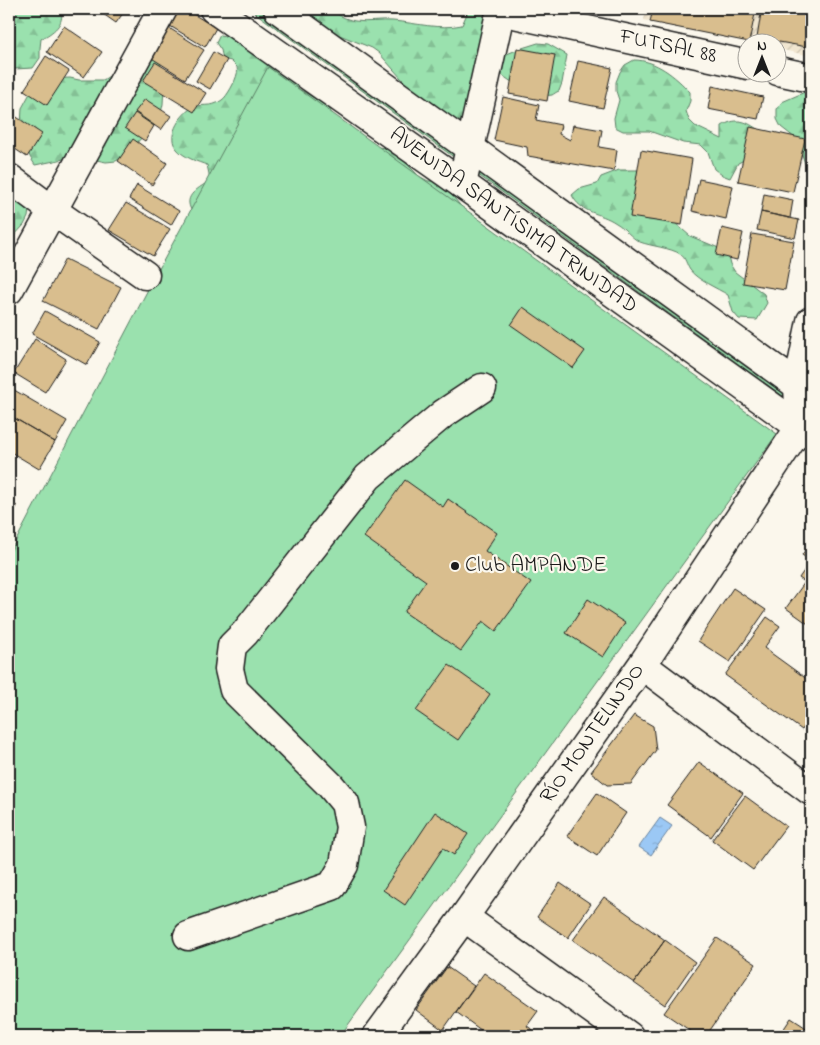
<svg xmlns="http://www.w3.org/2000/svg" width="820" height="1045" font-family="'Indie Flower',sans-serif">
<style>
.industrial{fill:url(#industrial-furrows)}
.grass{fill:url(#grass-dots);stroke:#5b7e65}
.forest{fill:url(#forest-firs);stroke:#5b7e65}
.pitch{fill:#9ae1ae;stroke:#5b7e65}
.water{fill:url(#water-ripples);stroke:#68839e}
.building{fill:#d9be8e;stroke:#1c1c1c}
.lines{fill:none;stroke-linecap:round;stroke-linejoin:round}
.minor-casing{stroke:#1c1c1c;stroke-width:31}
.major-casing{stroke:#1c1c1c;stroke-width:31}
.minor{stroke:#fbf7ec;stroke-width:28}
.major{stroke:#fbf7ec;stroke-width:28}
.poi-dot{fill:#1c1c1c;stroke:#fbf7ec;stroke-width:2}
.labels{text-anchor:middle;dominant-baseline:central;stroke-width:4.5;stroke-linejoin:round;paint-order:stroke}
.street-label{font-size:22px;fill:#1c1c1c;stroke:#fbf7ec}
.poi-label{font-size:22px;fill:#1c1c1c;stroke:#fbf7ec;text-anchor:start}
</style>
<defs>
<pattern id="industrial-furrows" width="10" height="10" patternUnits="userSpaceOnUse" patternTransform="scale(1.25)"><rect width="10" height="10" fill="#f1e6d0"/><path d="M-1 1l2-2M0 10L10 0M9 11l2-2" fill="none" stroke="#cec5b2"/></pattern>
<pattern id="grass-dots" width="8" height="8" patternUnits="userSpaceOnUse" patternTransform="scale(1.25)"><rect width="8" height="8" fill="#9ae1ae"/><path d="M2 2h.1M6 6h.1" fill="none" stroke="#84c095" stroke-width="1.8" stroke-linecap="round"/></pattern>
<pattern id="forest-firs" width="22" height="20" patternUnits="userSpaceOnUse" patternTransform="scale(1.25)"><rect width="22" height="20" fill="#9ae1ae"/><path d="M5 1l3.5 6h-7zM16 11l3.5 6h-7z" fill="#84c095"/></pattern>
<pattern id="water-ripples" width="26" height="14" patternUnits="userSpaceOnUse" patternTransform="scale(1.25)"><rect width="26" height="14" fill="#9bc8f5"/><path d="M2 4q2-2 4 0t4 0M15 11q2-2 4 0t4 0" fill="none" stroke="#85abd1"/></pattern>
</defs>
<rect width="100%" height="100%" fill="#fbf7ec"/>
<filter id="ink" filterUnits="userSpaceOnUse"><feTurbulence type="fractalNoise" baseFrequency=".02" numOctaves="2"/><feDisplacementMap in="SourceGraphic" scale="10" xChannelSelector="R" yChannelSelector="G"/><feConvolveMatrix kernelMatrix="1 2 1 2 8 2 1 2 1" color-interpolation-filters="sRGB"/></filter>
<g filter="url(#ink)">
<path class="industrial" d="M646,9H811V56L778,49V42H748L650,22L644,20Z"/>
<path class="grass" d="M250,9H260L792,395L788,400Z"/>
<path class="forest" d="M9,9H61C65,25 53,32 41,39L40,48V58L33,68L15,69L9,67Z
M305,9H331C338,15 345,19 355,21C367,23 380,20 393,21C416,23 439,30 462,25L469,9H496L487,35L476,50L475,59L482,77L469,118L457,131L422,96L408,86L379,53L372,48L332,32L309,19Z
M166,29L172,37L162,60L160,68L164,86L163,104L161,113L151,128L125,155L116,161L106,162L73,155L64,159L35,165L30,157L21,126L22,108L35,84L43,79L70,78L79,80H103L122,68Z
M220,35L229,37L244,47L261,50L282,66L299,89L316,99L326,101L334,119L377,147L386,148L395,152L419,176L428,181H437L445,187L464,210L196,217C181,199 192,192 208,182L209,174L207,165C198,162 183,157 177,149C166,137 179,117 190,109C200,102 211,109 222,100C227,97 236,80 237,74C238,72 237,69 237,67L231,61L223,59L221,50L216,43Z
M538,43L548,44L567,55L562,83L559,91C556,92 554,94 552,95C537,98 511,83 501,74L500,65L502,56L519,49Z
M634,60C656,60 675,76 690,92V101L686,111L689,120L695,126L722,139V126C735,118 745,120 757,129L746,159L738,163L730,178L722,175L714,169L708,152L701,145L683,143L649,131H623L615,127L614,118L619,100L616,91V82L620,72L625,65Z
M811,86V188L808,181V172L799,146L795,138L781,127L777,119V109L782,102L805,92Z
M619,170H639L675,223L690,236L721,249L728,256L730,264L735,272L764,294L767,303L757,320L739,319L733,312L728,295C717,288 697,280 690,270C686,264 686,258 680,254C672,248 650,246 640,242C630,237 625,228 616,223C600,212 581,214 572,195L579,189L597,184L601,177Z
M9,196L30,202L28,217L24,225L12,238L10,256L9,260Z"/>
<path class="pitch" d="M268,67L777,434L340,1036H9V554L153,280Z"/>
<path class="water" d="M660,818L672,826L651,855L639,847Z"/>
<path class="building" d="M96,9H126L116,23Z
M174,9H185L216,28L205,47L165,23Z
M653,9H756L749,42L650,22Z
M778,9H811V20L807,47L757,38L761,13L776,15Z
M64,26L102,52L84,77L47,52Z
M169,28L204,50L185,79L150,57Z
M517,48L555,55L547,101L509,94Z
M213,52L227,60L210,89L196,81Z
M46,56L69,71L47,105L24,90Z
M578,61L612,68L603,108L569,101Z
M155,62L206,93L194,112L143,81Z
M712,86L763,97L758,119L708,109Z
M503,97L539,105L536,120L561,125L559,134L570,140L573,125L602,130L599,147L617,150L614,171L528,156L527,147L494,140Z
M145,99L171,116L161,130L135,112Z
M9,112L42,134L27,157L9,145Z
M135,113L154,126L145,141L125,128Z
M750,127L805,139L793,192L738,181Z
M133,139L167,163L152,185L118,161Z
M641,150L692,159L682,225L630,217Z
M699,179L733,186L726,219L692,211Z
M137,185L179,211L171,225L129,199Z
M764,194L793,200L790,218L761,212Z
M126,203L170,229L153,256L109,230Z
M761,212L799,220L795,238L757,230Z
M722,228L743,233L737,260L716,255Z
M752,234L794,241L785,290L743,283Z
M65,259L121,287L99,329L43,301Z
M523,307L585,351L573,368L511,325Z
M45,311L100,342L87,365L32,334Z
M35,339L66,359L45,392L14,373Z
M9,387L67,421L55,442L9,415Z
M9,415L55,442L39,469L9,451Z
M405,480L443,507L448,499L497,533L485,551L531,583L496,631L483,621L461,651L404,612L426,581L364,537Z
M9,502L17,506L9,522Z
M811,542V561L802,555Z
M808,565L811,568V626L786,608L805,582L799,578Z
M733,588L766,610L730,662L698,641Z
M588,599L625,623L603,657L566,633Z
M767,617L780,626L764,648L811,682V716L802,730L725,675Z
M449,665L490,694L458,740L416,711Z
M634,715L653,726L656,750L631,784L607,785L591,772Z
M699,762L743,793L711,837L667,805Z
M597,793L626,813L597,856L567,836Z
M745,796L786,826L753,870L712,840Z
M435,812L468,834L454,855L443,848L405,905L383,890Z
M560,883L591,904L568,938L537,917Z
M604,897L665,940L634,983L573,940Z
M717,938L756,964L706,1036H698L664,1013Z
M665,940L695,962L665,1005L634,983Z
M447,967L474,986L443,1030L416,1010Z
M484,973L538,1011L527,1026L533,1030L529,1036H489L456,1012Z
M791,1018L811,1031V1036H779Z"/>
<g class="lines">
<g class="minor-casing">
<path id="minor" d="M500,11L748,65
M778,71L811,78
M9,178L52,210L145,275
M462,184L501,9
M9,290L163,9
M642,665L811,791
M464,917L629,1036
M188,936L332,886L344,865L350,827L345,803L330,785L234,690L229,669L232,646L245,633L368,477L443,414L482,388
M377,1036L464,917L642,665L800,427L798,385L811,321"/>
</g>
<g class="major-casing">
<path id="major" d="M214,9L462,184L811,435
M278,9L811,395"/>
</g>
<use href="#minor" class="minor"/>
<use href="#major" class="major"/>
</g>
</g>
<circle class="poi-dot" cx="455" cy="566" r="5"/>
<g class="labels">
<g class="street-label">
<text transform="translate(668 47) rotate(12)">FUTSAL 88</text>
<text transform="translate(513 221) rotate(36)">AVENIDA SANTÍSIMA TRINIDAD</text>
<text transform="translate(593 734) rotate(-55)">RÍO MONTELINDO</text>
</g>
<g class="poi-label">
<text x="465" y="566">Club AMPANDE</text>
</g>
</g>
<rect width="820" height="1045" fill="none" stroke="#fbf7ec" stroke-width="30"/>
<rect x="15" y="15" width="790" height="1015" fill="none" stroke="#1c1c1c" stroke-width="2" filter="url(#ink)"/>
<g transform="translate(762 58)"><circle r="24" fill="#fbf7ec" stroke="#a29f99"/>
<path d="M0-4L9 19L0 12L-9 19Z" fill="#1c1c1c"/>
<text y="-8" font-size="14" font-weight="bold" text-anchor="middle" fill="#1c1c1c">N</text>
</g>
</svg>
